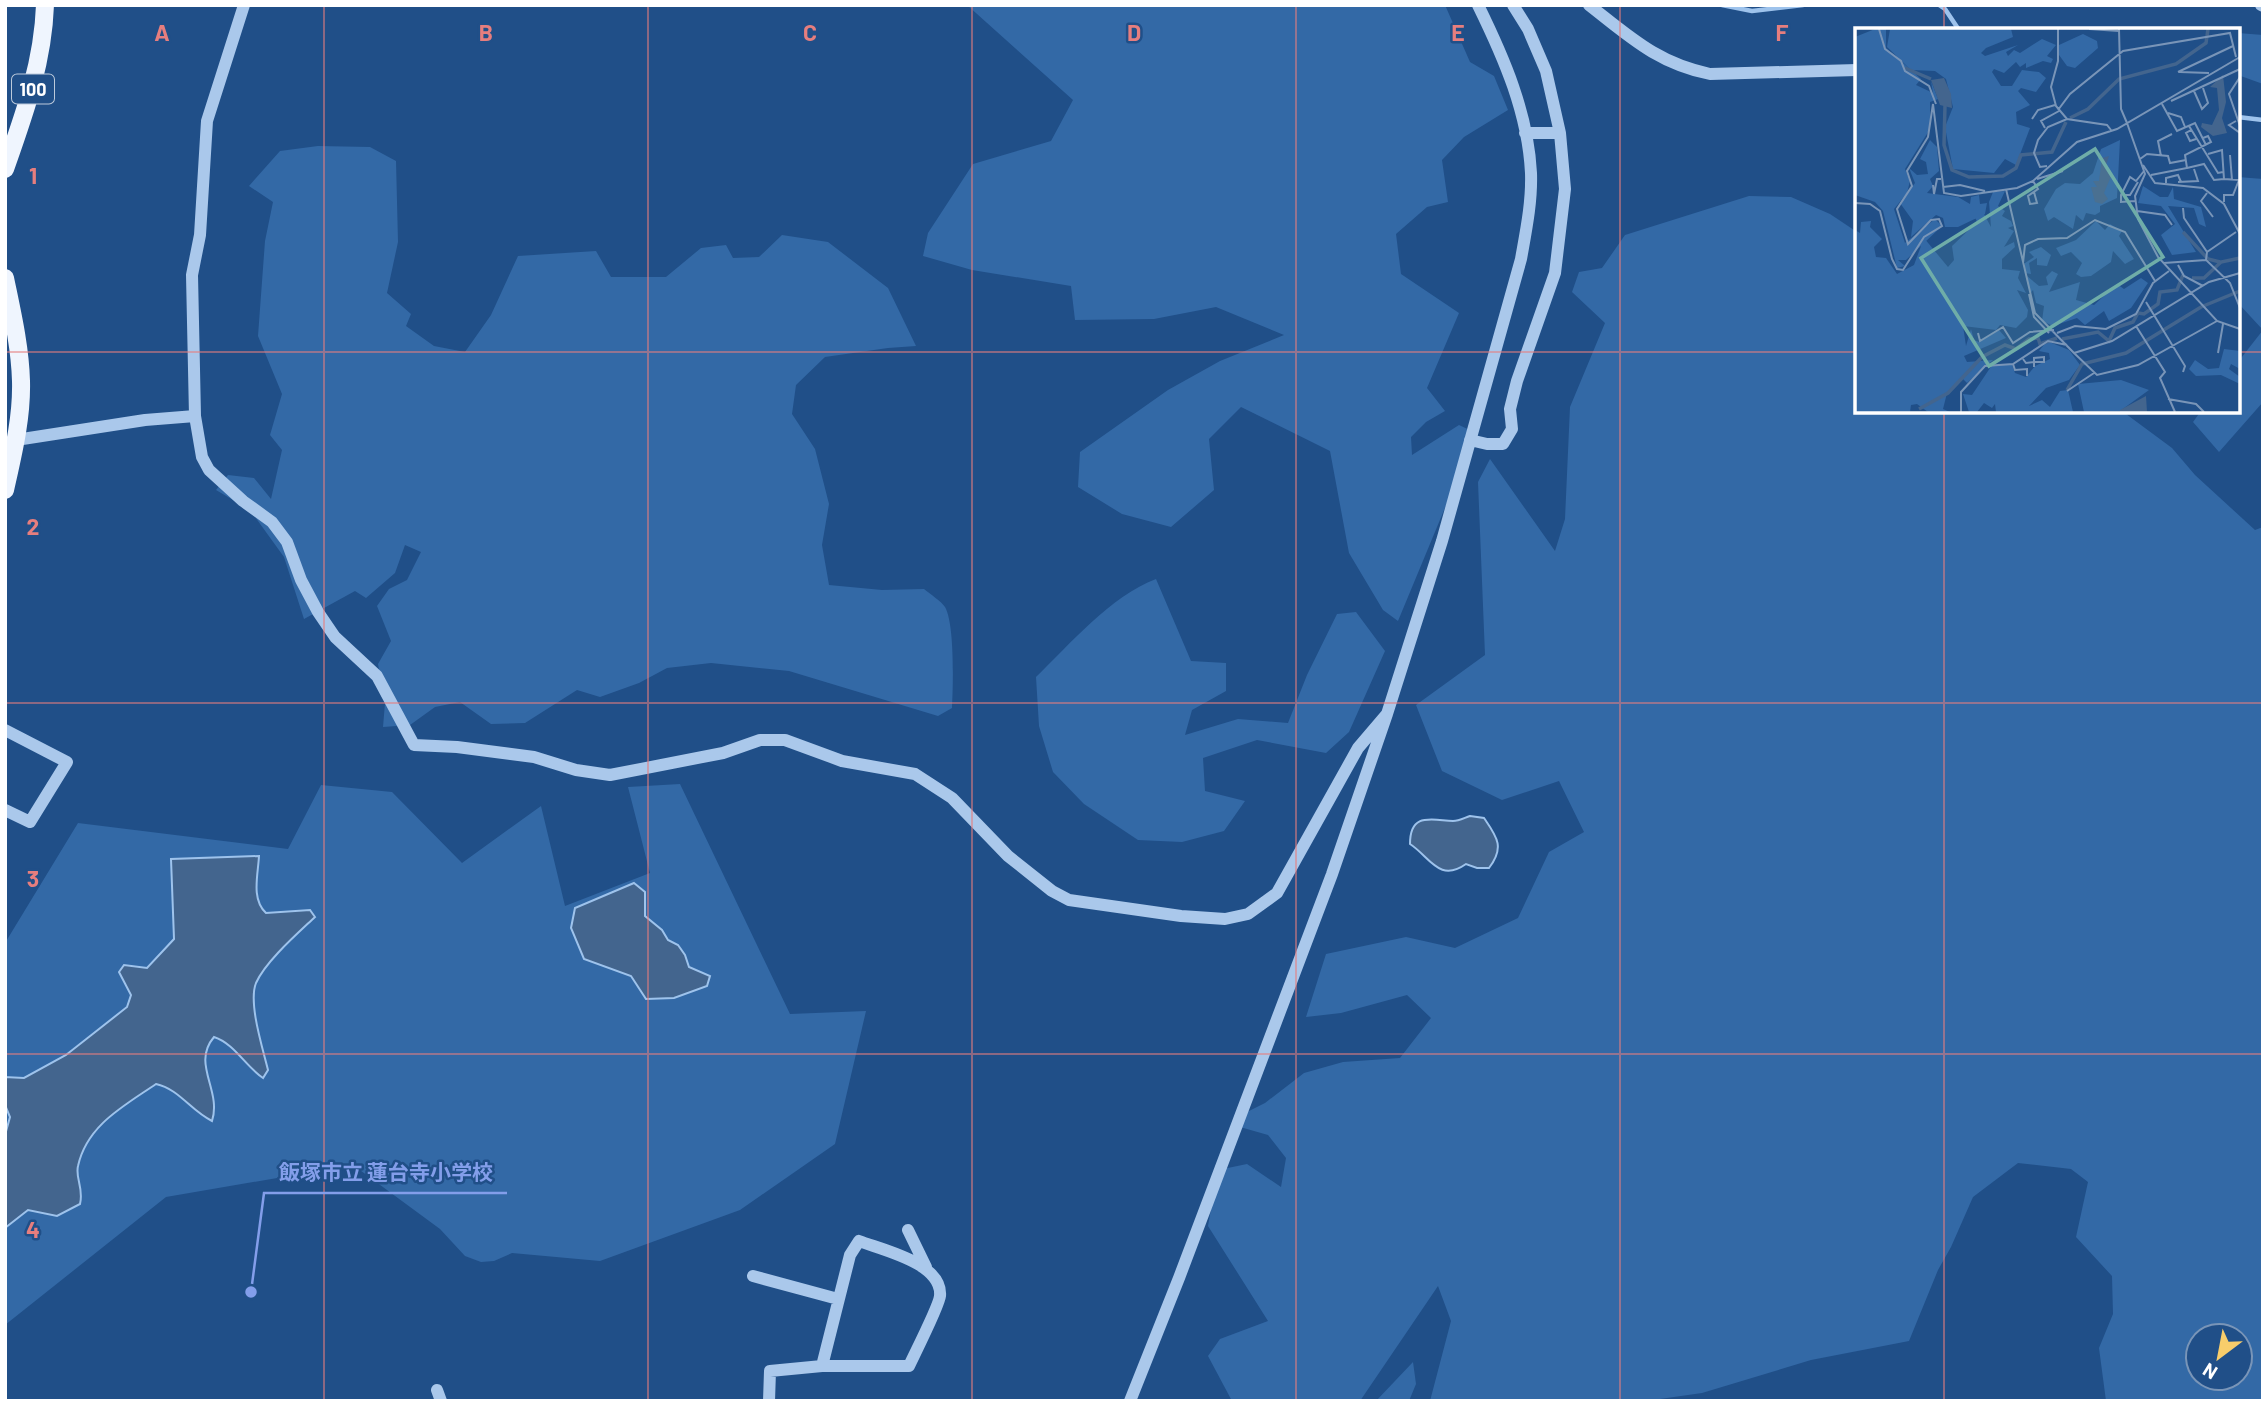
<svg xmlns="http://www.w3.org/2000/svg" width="2268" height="1406" font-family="Barlow,'Noto Sans JP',sans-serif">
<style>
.green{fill:#3369a6;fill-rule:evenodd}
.water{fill:#43658e;stroke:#9ec3ec;stroke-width:2}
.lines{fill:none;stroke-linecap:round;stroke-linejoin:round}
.stream{stroke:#9ec3ec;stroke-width:4.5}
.minor{stroke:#aac8eb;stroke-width:12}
.major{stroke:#eff5fe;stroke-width:18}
.grid{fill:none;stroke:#e67e7e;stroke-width:2;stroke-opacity:0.55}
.labels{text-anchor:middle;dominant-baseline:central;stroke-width:5;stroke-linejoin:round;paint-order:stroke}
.shield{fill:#204f88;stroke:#bccadb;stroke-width:2}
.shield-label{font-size:18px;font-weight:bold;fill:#fff}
.inset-river{fill:none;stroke:#43658e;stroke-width:3.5}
.inset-road{fill:none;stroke:#7995b8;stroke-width:2}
.view{fill:#6fada8;fill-opacity:0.15;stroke:#6fada8;stroke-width:3.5}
.inset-edge{fill:none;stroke:#fff;stroke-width:3.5}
.grid-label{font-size:23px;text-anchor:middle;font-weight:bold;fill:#e67e7e;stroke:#204f88;stroke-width:5;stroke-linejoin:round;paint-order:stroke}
.leader{fill:none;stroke:#839eea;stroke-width:2.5}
.callout-dot{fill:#839eea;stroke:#204f88;stroke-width:2.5}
.callout-label{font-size:21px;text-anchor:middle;font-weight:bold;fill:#839eea;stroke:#204f88;stroke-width:5;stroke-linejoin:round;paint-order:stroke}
</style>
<rect width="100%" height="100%" fill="#204f88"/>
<path class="green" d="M967,5H1445L1470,62L1494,76L1508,110L1464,137L1442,160L1448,202L1427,207L1396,234L1401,274L1459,313L1427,388L1445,411L1426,422L1411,437L1412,455L1459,425L1476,433L1398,621L1383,610L1349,553L1330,451L1241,407L1209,439L1214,490L1171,527L1122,514L1078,487L1080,452L1168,390L1220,361L1284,335L1216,307L1154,319L1075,320L1071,286L972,270L923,256L928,233L973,164L1051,141L1073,100Z
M2238,33L2263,35V84L2238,75Z
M318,146L370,147L396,161L398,242L387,293L411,314L406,326L434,346L465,352L491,315L518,256L596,251L611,277H666L701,248L726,245L733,258L759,257L782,235L828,242L888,288L916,346L888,348L825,357L796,385L792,414L815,449L829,504L822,545L829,585L882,590L924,589C930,594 941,601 945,607C955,625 953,686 952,708L938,716L789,671L711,663L667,668L639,683L600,697L577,690L525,723L491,724L460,702L435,707L410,725L383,727L385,703L378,664L391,641L377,606L389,589L407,580L421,552L405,545L395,573L366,598L355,591L304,619L284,557L250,510L216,490L228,475L254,478L271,499L282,450L270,435L282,394L258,336L265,241L273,202L249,186L280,151Z
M2238,177L2263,179V402L2219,452L2193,422L2201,411H2238V362L2263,330L2238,303Z
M1749,196L1791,197L1830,214L1857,232V411H2122L2172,448L2195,475L2255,530L2263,527V1401H2106L2099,1348L2113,1314L2112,1276L2076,1237L2088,1182L2071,1169L2018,1163L1973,1197L1951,1247L1938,1270L1909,1341L1811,1360L1702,1393L1646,1401H1430L1451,1321L1438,1286L1360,1401H1232L1208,1356L1220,1339L1268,1321L1208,1226L1218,1170L1247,1164L1281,1187L1286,1158L1268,1135L1240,1127L1247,1112L1265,1103L1304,1073L1343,1062L1400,1058L1431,1018L1407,995L1341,1013L1306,1017L1326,954L1406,937L1455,948L1518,918L1549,852L1584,832L1559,781L1502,800L1442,771L1416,705L1485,655L1478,482L1490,459L1555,551L1565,519L1570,407L1605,323L1572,292L1579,272L1602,268L1625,235ZM2198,1336H2240V1378H2198Z
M1156,579L1191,661L1226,663V691L1192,710L1185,735L1238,719L1288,723L1307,675L1337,614L1356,612L1385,651L1349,732L1326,753L1257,740L1203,758L1205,791L1245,801L1224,831L1182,842L1138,840L1084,804L1053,772L1039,726L1036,677C1070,644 1111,596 1156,579Z
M680,784L790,1014L866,1011L835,1144L740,1210L600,1261L512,1253L494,1261L481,1262L465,1256L440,1229L353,1165L166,1197L5,1325V943L78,823L288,849L321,785L392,792L462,863L541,806L565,906L650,873L628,787Z
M1413,1362L1416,1384L1409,1401H1376Z"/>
<path class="water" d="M1470,816L1484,818C1497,837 1505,847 1489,868H1477L1466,864C1439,883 1430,857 1410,844C1410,812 1431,820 1453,821C1459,821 1464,818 1470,816Z
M259,856C258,875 251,899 266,913L310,910L315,917C297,934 266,961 256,983C248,1003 263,1049 268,1070L263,1078C245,1066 235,1044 214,1037C191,1064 222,1090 212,1121C191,1111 179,1089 156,1084C124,1106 87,1125 78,1166C75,1178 84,1188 80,1204L57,1216L28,1210L5,1228V1135L10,1117L5,1105V1077L24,1078L66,1055L127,1007L131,995L119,972L124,965L147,968L174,939L171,859Z
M634,883L645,892V916L662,930L668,940L678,945L685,955L689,967L710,976L707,986L674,998L646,999L631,976L584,959L571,928L575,908Z"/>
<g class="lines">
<path class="stream" d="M1722,5L1752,11L1803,5
M1939,5L1945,9L1959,30
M2238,117L2263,120"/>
<path class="minor" d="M244,5L207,121L200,235L192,275L195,416L202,457L209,470L243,501L272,522L287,542L301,580L318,612L335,637L377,676L414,745L457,747L534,757L576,770L610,775L723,753L760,740H785L842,761L915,774L952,798L1008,856L1052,891L1069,900L1181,916L1225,919L1248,914L1277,893L1358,748L1387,714
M1589,5C1630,37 1657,63 1710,74L1857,70
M2261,5L2263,6
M1525,133H1560
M16,440L145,420L195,416
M1470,440L1487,444H1503L1512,429L1510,409L1517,381L1555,273L1565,189L1560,133L1546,71L1528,29L1513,5
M5,730L67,762L30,822L5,810
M908,1230L926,1267
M753,1276L838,1299
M437,1390L441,1401
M769,1401L770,1371L822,1366H909C915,1353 939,1306 940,1296C943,1263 882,1250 859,1241L850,1255L822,1366
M1130,1401L1179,1278L1332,874L1387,714L1442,541L1521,259C1526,231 1532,202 1531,173C1528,113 1504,58 1478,5"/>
<path class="major" d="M5,169C24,115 43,63 45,5
M5,278C12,312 20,346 21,381C22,418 13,454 5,490"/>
</g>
<path class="grid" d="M324,5V1401M648,5V1401M972,5V1401M1296,5V1401M1620,5V1401M1944,5V30M5,352H1857M2238,352H2263M1944,411V1401M5,703H2263M5,1054H2263"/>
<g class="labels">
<rect class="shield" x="12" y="74.5" width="42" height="29" rx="5"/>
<g class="shield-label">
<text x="33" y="89">100</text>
</g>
</g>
<g transform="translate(1855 28)">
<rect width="385" height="385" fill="#204f88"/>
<path d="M20,1H31V20L66,51L61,57L78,65L76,53L83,71L75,74V101L50,141L55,153L52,165L39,181L50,215L80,191L87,198L51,232H43L50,238L42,240L28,183L20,174L0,167V9ZM35,1H156L158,9L131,20L126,25L130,28L163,17L151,24L153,28L159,22L165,25L187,11L201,17L192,28L198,31L196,35L188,33L171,40V35L165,39L161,34L149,45L139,41L137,44L146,58H157L167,42L184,44L191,50L181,64L166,60L163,63L175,77L161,84L162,96L175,100L161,137L150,131L139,145L98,141L90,99L98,79L91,51L80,43L56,42L32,19ZM228,6L242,13L243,20L220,40L212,38L204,27V17ZM75,112L82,119L84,143L75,151L78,158L72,165L103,169L115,176L116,169L124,167L125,176L132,175L130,186L103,199H90L88,190L81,187L56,209L58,193L45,175L60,155L54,140L62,147L73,146L71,134L65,131ZM265,112L262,170L245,178V184L240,187L231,185L228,193L221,187L218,201L199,189L193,193L189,181L201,161L210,155L225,156L238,145L246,121ZM288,158L305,169H313L318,159L319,171L346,179L351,199L344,196L339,180L313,178L341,224L317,227L306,207L320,196L306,178L283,175ZM150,163L143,178L150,183L147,188L156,193L158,198L153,200L159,203L149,219L159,214L160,219L147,231V241L165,243L163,250L171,265L162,262L173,282L172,289L161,300L145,297L141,302L108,298L111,318L116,301L119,312L124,314L144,302L151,310L109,328L112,334L138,332L112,355L108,351L92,365L88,381L95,384H73L62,376L56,377L55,384H0V202L5,205L6,194L16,193L15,199L27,211L19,219L21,229L31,230L42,246L59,237L69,210L93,239L99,232L97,218L122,194L120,189L129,186L136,199L134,174L138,164ZM241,193L250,202L255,196L267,203L264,208L279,231L270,236L258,223L256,234L236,248L226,249L221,246L227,235L216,224L206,228L201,220L221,212ZM186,219L196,227L192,238L182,237V230L174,235L176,246L170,245V235L179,229L174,224ZM197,243L203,246L194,264L225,254L221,272L239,277L262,256L269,261L286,250L293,255L276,280L254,293L249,283L230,297L222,290L198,298L187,293L189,278L181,275L178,262L175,266L172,248L184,258L193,257L191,249ZM192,313L214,322L225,337L214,352L191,360L174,378L187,372L195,379L205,363L213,362L218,384H141L140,376L137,380L129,375L122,384H114L108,366L117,367L137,337H157L160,345L171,349L180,338L195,331L194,325L184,323ZM369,321L385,323V341L376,336L374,341L385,349V356L366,347L341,348L334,341L340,332L353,341L364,340ZM266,352L294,362L265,383L229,384L223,356Z" fill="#3369a6"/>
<path d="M368,47L371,74L367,90L372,105L358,108L346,99L347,95L357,97L364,82L362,60L355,59ZM89,50L96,66L97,80L85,77L76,52ZM254,128L251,137L257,146L249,165L253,171L247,176L240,174L236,159H242L238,153H244L247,130ZM291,368L292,384H265V382Z" fill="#43658e"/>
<path class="inset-river" d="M50,40L76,51M90,77L89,117L97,142L114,149L148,148L161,140L166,127L197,124L211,94M215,90L233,81L264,51L321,36L351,15L353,1M328,204L353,231L365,234M337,250H349L366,234L385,230M207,311L243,304L254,313L260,300L278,294L283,285L289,286L303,276L305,264L322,262L328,247M212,362L227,336L271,325L346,279L385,263M64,381L93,365L127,329L150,317L161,321L174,311L183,310L185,316L202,310"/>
<path class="inset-road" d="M24,1L30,21L46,33L50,43L74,58L81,76M203,1V33L196,59L201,78L212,91L252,97L256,102M234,1L264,3M264,1L266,81L272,95M323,44L378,18M325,44L354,45M385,49L374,66L385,98M339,63L347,81L353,75L348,60M316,73L385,41M307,76L322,103L340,95L351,117M203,82L215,66L268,23L375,5L381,29M313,85L326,89L330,99M177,91L183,82L200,77M381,93L374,97L385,105M272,95L290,146L280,168L283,191L303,229L362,293L385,301M334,98L363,145L368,144M190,100L186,93L204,83M336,102L331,105L335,113L341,111M385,114V140M353,126L367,122L369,151L384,152M375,127L377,152M306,128L303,113L317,106M285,131L292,126L313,128L315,135L331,132M288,137L300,155L348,160L369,176L385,206M192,138L185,139L179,125L183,112L193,99L212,91M332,140L349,136L359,152L369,151M296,147L332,140L330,127L356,114L353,108L348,110M182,151L208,143M178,153L183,161L173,168L175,176L182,175L179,164M323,154L343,153L339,141M311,155V150L323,147L326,154M78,157L79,166L82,151H86M88,159L105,157L130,163M151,161L180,285L219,325L257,313L354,254L385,245M352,165L346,173L358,189M269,167H275L283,154M280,173L266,174V167L275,149L281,153L289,143M369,174V167H378L384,152M0,175L15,176L25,183L37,231L42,241L48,242L69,209L87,198L84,191L76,192L53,216L42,181L57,158L52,143L73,109L78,76L89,165L106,168L162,160L178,153L222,114L262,101L385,29M328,180L329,190L352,224L351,232L375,255L385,280M282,183L310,187L317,197M352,224L381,204M168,235L170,217L183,211L212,210L240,192L270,204L300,253M309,235L351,232M323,237L329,248L348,258M174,266L179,289L194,305M291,274L330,338L328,344M281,298L310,344L305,350L320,384M123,305L125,313L148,299L158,315L175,304L199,302M202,305L220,298L251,301L281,286L298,255L314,243M219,325L242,347L283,337L362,293M363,325L368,296M168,331L171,335L179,334H189V329L179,330V339M158,336L160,342L172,341V348M212,363L239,345M313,371L341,376L349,384M106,384V364L130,338L158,336L193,313L212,317"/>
<path class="view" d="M240,121L308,229L134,338L66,230Z"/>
<rect width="385" height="385" class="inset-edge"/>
</g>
<g class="grid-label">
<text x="162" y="41">A</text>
<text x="486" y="41">B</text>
<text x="810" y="41">C</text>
<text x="1134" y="41">D</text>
<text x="1458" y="41">E</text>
<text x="1782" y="41">F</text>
<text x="33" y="184">1</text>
<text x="33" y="535">2</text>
<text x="33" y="887">3</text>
<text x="33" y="1238">4</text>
</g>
<path class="leader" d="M251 1292L264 1193H507"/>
<circle class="callout-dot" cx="251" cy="1292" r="7"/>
<g class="callout-label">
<text x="386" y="1180">飯塚市立 蓮台寺小学校</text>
</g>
<rect width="2268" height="1406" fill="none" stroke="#ffffff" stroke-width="14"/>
<g transform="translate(2219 1357) rotate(212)"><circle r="33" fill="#204f88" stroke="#7995b8" stroke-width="2"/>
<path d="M0-5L12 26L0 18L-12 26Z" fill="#f8cd6b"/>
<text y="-10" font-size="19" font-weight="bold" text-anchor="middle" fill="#ffffff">N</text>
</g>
</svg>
